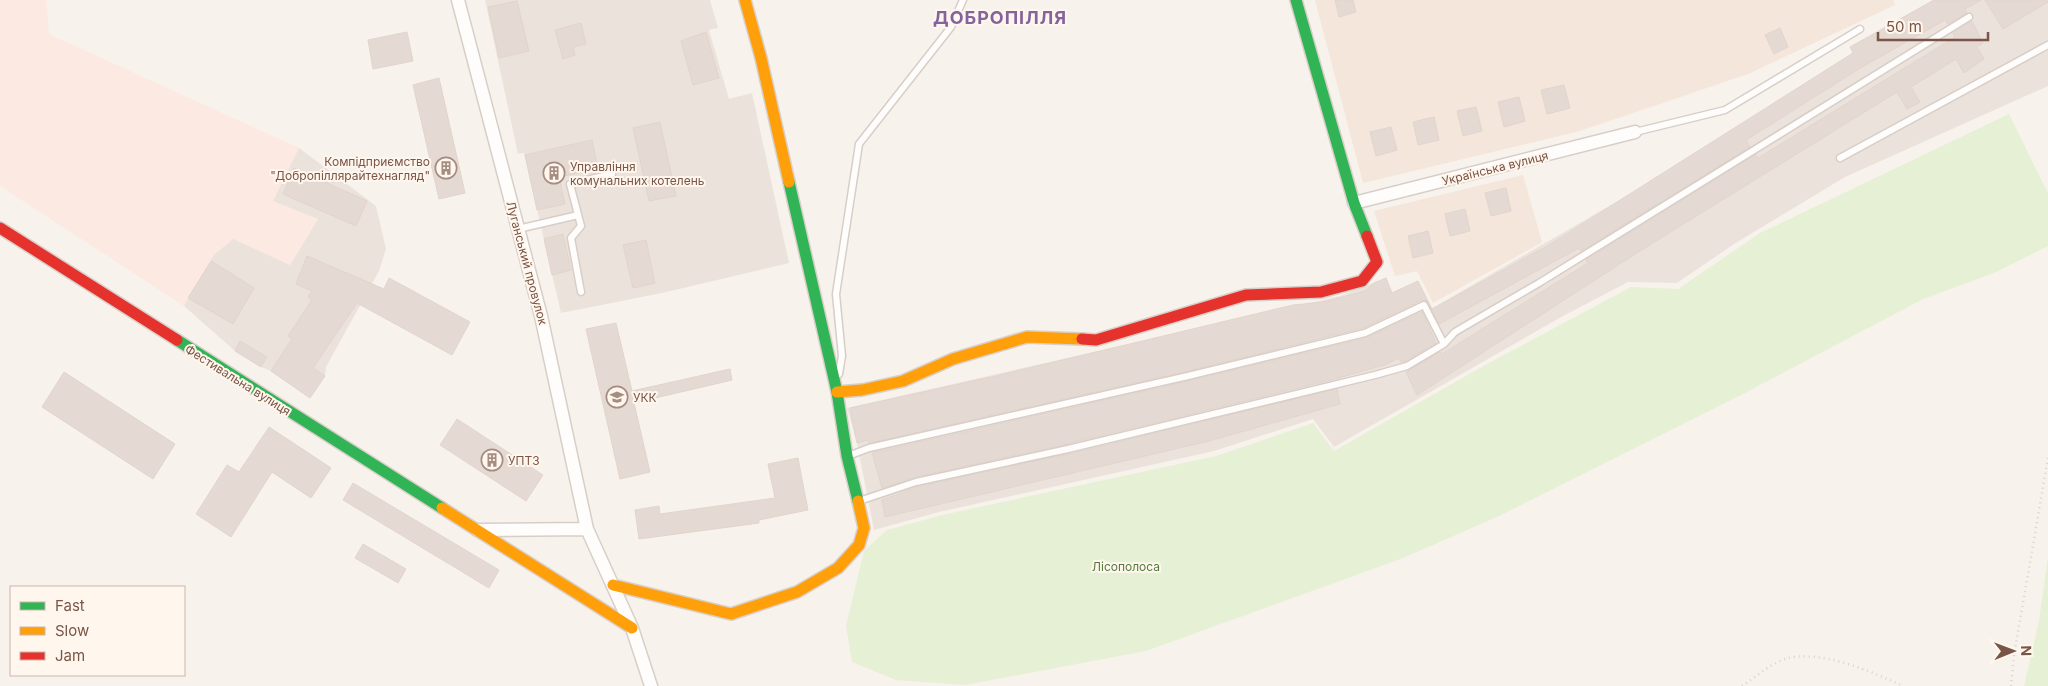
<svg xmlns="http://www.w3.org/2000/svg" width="2048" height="686" font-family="Inter,sans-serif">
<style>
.residential{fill:#f4e6da}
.commercial{fill:#fce9e2}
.industrial{fill:#ebe2dc}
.green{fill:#e6f0d5}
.building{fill:#e5dad3;stroke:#e2d4cd}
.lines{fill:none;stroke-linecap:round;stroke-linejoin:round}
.lane-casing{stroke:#d7cec8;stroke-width:9}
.street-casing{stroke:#d7cec8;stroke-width:15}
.fast-casing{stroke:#d9cfc9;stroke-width:14}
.slow-casing{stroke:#d9cfc9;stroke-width:14}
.jam-casing{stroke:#d9cfc9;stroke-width:14}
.path{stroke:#dcd1cd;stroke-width:2.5;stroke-dasharray:1 4;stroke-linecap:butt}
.lane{stroke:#fefdfc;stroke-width:6}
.street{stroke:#fefdfc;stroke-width:12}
.fast{stroke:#30b455;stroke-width:11}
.slow{stroke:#ff9f0a;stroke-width:11}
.jam{stroke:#e5322d;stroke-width:11}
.labels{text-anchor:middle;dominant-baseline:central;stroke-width:4;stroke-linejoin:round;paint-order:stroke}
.poi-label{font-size:12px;fill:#7a5547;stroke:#fff7ee;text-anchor:start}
.street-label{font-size:12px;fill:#7a5547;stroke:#fff7ee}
.park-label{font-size:12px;fill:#537b3c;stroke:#fff7ee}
.district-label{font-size:18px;font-weight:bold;letter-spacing:1px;fill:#85639e;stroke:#fff7ee}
</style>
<rect width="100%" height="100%" fill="#f8f2ec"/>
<path class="residential" d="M1315,0H1893L1895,5L1748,74L1580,131L1363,183Z
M1523,175L1542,242L1539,244L1433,303L1417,271L1395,276L1374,211Z"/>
<path class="commercial" d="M0,0H46L49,34L299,148L273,201L318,219L289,266L214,255L184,306L0,186Z"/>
<path class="industrial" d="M485,0H710L718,28L709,30L729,99L752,93L789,263L662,293L561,313L524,153L518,154Z
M1934,0H2048V86L1845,177L1734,244L1677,283L1628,282L1563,316L1334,447L1313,419L1214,451L939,512L874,530L857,443L847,408L1340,296L1386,278L1392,293L1418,281L1431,309L1661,176L1853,53L1850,47Z
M299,148L376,206L386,249L379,271L326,367L325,376L310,398L271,371L261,367L235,351L184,306L214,255L233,239L290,265L318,219L273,201Z"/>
<path class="green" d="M2009,114L2048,193V246L1994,273L1923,299L1745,393L1497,517L1403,558L1146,651L965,685L896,680L852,662L846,626L864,551L887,530L942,515L1216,456L1313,423L1334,451L1487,364L1631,287L1678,289L1760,233Z
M2048,556V686H2024L2039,621Z"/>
<path class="building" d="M1335,0H1353L1356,12L1339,17Z
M1934,0H1981L1965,9L1967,13L1948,24L1945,20L1862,67L1746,140L1750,147L1581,251L1579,248L1439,324L1428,302L1422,300L1363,328L1187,371L869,443L868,440L857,443L850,408L996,376L1293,305L1324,302L1365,291L1374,283L1386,278L1392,293L1418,281L1432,309L1549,245L1853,53L1850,47Z
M1985,0H2048V2L2003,29Z
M517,1L529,51L499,58L488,7Z
M1972,21L1983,43L1977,47L1984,59L1964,73L1956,59L1911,87L1920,102L1907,109L1897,92L1643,249L1417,395L1406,372L1440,352L1442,354L1588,263L1586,260L1755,155L1758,158L1955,37L1953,33Z
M581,23L586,44L573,47L575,55L563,59L555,30Z
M1780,28L1788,47L1774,54L1765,35Z
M407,32L413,61L373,69L368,40Z
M706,32L719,78L693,85L681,41Z
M439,78L465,193L439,199L413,85Z
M1564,85L1570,108L1547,114L1541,90Z
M1519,97L1525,121L1504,127L1498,102Z
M1476,107L1482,131L1463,136L1457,111Z
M1434,117L1439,140L1418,145L1413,122Z
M660,122L676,196L649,201L633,128Z
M1391,127L1397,150L1376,156L1370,132Z
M592,140L598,169L559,177L565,204L537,210L525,155Z
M294,168L367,201L356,226L283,194Z
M1506,188L1511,211L1491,216L1485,193Z
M1465,209L1470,231L1450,236L1445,214Z
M1428,231L1433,253L1413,258L1408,236Z
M563,234L571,270L552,275L544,239Z
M646,240L655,283L633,288L623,245Z
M307,256L384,289L389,278L470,322L452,355L357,303L313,368L325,376L310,398L271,371L292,339L288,336L312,300L308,297L312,291L296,284Z
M211,261L254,288L233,324L188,298Z
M1422,312L1436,343L1405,361L1401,362L1399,358L1384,365L1335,379L1067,444L915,477L882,488L872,453L1189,381L1366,338Z
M616,323L632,391L730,369L732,380L634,403L650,472L620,479L586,329Z
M240,341L267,357L261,367L235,351Z
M64,372L175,444L153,479L42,407Z
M1337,389L1340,404L1209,441L885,517L882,500L917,487L1069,454Z
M457,419L543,475L526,501L440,445Z
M269,427L331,468L311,498L272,472L231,537L196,514L227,465L239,472Z
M798,458L808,510L759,520V523L639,539L635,510L659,506L660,514L775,498L768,464Z
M353,483L499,570L489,588L343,500Z
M363,544L406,569L398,583L355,558Z"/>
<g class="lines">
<g class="lane-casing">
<path id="lane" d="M1635,132L1725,110L1860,29
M1840,158L2048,45
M518,229L578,215
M581,292L571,238L581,226L570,184L612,174
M839,374L842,356L836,294L859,144L951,27L963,0
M848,456L869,448L1188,376L1365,333L1424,305L1444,344
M859,501L916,482L1068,449L1375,375L1407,366L1444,344L1455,332L1539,283L1969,17"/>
</g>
<g class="street-casing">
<path id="street" d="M458,0L541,316L587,529L632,628L651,686
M1354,203L1635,132
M477,530L587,529"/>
</g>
<g class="fast-casing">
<path id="fast" d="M1296,0L1354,203L1367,236
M789,182L837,392L847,456L858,501
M177,340L442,508"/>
</g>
<g class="slow-casing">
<path id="slow" d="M745,0L761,58L789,182
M837,392L862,390L903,381L953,359L1027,337L1082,339
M442,508L632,628
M613,585L731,614L797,592L838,568L859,545L864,528L858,501"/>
</g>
<g class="jam-casing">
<path id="jam" d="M0,228L177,340
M1082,339L1096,340L1246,295L1321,292L1362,281L1377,262L1367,236"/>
</g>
<path class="path" d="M1742,686C1757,676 1771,663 1788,658C1823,650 1872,672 1903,686
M2011,686L2014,655L2048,458"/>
<use href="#lane" class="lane"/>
<use href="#street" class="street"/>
<use href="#fast" class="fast"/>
<use href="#slow" class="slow"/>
<use href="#jam" class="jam"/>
</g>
<defs>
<g id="building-ring" transform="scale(1.125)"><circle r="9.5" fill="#fff7ee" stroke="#a68c81" stroke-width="1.5"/><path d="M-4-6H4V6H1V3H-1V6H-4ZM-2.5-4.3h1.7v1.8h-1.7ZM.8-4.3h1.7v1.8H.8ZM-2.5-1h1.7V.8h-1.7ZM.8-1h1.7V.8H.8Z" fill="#a68c81"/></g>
<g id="university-ring" transform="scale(1.125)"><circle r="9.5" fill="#fff7ee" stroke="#a68c81" stroke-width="1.5"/><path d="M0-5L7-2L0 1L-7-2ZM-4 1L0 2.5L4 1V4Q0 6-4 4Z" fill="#a68c81"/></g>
</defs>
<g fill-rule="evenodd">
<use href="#building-ring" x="446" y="168"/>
<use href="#building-ring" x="554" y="173"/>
<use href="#university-ring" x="617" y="397"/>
<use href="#building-ring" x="492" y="460"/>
</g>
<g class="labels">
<g class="poi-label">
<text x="430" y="161" text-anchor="end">Компідприємство<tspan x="430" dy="14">"Добропіллярайтехнагляд"</tspan></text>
<text x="570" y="166">Управління<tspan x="570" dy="14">комунальних котелень</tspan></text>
<text x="633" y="397">УКК</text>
<text x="508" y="460">УПТЗ</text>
</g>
<g class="street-label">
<text transform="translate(1495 168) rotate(-14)">Українська вулиця</text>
<text transform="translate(527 263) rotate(75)">Луганський провулок</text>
<text transform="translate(238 380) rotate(32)">Фестивальна вулиця</text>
</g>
<g class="park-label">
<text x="1126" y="566">Лісополоса</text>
</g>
<g class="district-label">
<text x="1000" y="17">ДОБРОПІЛЛЯ</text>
</g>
</g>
<rect x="10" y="586" width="175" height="90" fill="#fff7ee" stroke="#cab6ab"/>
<rect x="20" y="602" width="25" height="8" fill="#30b455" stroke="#cab6ab"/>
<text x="55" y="611" font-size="15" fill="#7a5547">Fast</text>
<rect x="20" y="627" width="25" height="8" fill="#ff9f0a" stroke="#cab6ab"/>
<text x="55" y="636" font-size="15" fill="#7a5547">Slow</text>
<rect x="20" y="652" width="25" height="8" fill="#e5322d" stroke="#cab6ab"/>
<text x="55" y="661" font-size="15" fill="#7a5547">Jam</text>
<g transform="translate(2013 651) rotate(89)" stroke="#fff7ee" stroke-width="4" paint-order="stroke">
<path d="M0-4L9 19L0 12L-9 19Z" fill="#7a5547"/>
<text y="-8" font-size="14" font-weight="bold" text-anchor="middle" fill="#7a5547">N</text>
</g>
<path d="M1878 32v8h110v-8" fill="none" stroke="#7a5547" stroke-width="2.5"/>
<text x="1886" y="32" font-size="15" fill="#7a5547" stroke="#fff7ee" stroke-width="4" paint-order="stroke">50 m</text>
</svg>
